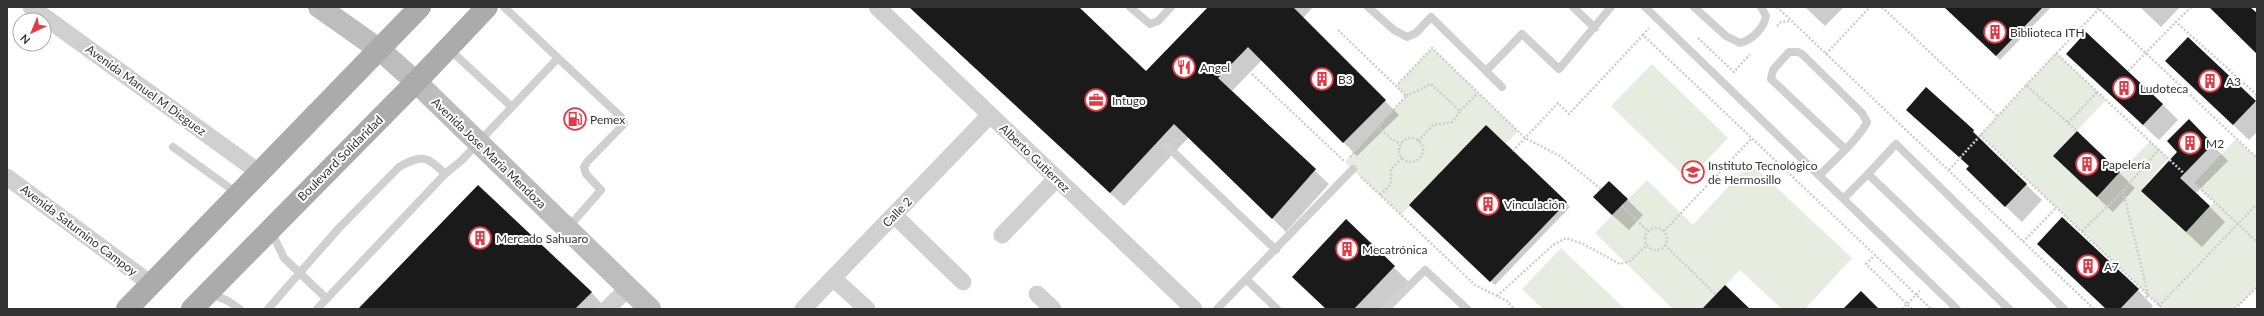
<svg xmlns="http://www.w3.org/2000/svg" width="2264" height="316" font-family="Lato,sans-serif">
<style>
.green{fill:#e6ecdf}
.shadow{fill:#0003}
.building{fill:#1a1a1a}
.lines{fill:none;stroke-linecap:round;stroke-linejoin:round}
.path{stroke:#cdcdcd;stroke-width:2.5;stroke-dasharray:2 2;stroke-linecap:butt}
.lane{stroke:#d0d0d0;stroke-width:8}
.street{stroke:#d0d0d0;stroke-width:17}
.secondary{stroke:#bdbdbd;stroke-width:22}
.primary{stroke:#ababab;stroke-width:22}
.labels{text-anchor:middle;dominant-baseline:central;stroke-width:4;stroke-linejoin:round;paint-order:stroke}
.poi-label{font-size:12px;fill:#333;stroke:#fff;text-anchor:start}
.street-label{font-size:12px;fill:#333;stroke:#fff}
</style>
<rect width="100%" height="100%" fill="#fff"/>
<path class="green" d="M1432,48L1518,131L1506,144L1486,125L1401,215L1345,162L1406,96L1396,86Z
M2056,53L2106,100L2053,156L2097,197L2150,141L2168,158L2141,191L2186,232L2214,202L2194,183L2236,139L2257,158V287L2235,309H2163L1980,135Z
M1652,64L1728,138L1688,180L1611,106Z
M1750,163L1852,258L1805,309H1782L1740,270L1702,309H1673L1595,233L1647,180L1693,225Z
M1561,248L1625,309H1543L1522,289Z"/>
<path class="shadow" d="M909,7H1078L1146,73L1209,7H1313L1303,18L1399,115L1357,156L1262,60L1231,92L1329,184L1286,232L1189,137L1124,206Z
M1805,7H1844L1825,26Z
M1945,7H2051L2000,60Z
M2140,7H2180L2161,27Z
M2188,38L2257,104V132L2249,140L2182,76Z
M2083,69L2162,104L2178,120L2159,140Z
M1926,89L1973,131L1989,147L1988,148L2042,200L2022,222L1983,185L1970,167L1907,110Z
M2189,121L2228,161L2196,193L2225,222L2202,247L2158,206Z
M1486,126L1570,207L1495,285L1411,205Z
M2077,132L2135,188L2113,212L2070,172Z
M1609,182L1643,215L1629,230L1610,213Z
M1346,221L1410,283L1385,309H1326Z
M2138,290L2153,306L2150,309H2107Z
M591,292L604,306L601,309H360Z"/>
<path class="building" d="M909,7H1079L1146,71L1208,7H1293L1386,100L1343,143L1248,47L1218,78L1316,169L1272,219L1174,124L1110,193Z
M1944,7H2043L1996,56Z
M2209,7H2250L2257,13V54Z
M2086,32L2163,104L2143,125L2066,54Z
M2188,37L2256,101L2233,125L2165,61Z
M1926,87L1974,130L1973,132L2027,184L2005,207L1966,169L1969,166L1906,110Z
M2189,119L2213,144L2180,178L2210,206L2186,232L2141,191L2177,152L2167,141Z
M1486,125L1567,202L1490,282L1409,205Z
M2077,131L2120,172L2097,197L2053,156Z
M1609,181L1628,199L1612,215L1593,197Z
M478,185L592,292L575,309H358Z
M2062,217L2139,289L2120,309H2106L2037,244Z
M1346,219L1395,266L1354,309H1326L1292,277Z
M1725,285L1750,309H1702Z
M1861,291L1879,309H1843Z"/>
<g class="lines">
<path class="path" d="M1777,7L2094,309
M1882,7L1997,116
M2097,7L2257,158
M2191,7L2176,22L2257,95
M1777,26L1781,22L1791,21
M1338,30L1396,86L1432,48L1525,138L1560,156L1601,189
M1643,35L1649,28
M1698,38L1734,72L1750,54
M2056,53L2257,242
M1826,54L1870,7
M2128,71L2176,22
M1252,74L1344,161
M2026,85L2099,9
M1406,96L1431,84L1460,111L1478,93
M2068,123L2097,92
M1378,127L1390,138L1401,144
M1980,135L2163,309
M1399 150a12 12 0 1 1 24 0a12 12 0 1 1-24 0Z
M1418,141L1433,125L1452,122L1460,111
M1513,151L1558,103L1569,114L1643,35L1875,255
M1350,157L1406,96L1396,86
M1949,170L2026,85L2077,131
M1361,177L1475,285L1507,301L1514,309
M1380,195L1391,184V169L1402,158
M1622,206L1648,231
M1645 239a11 11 0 1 1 22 0a11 11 0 1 1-22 0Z
M1664,231L1752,138
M2082,231L2123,191
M2023,242L2056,208
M1665,245L1716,295
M2148,295L2123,191L2159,149
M1497,296L1553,245L1566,238L1583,244L1620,264L1630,261L1647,245
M2159,306L2257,204
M1902,309L1920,291
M1912,309L1866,264L1875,255L1931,309
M2135,309L2148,295
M2235,309L2257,287"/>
<path class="lane" d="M1130,7L1150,24L1158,21L1171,7
M1368,7L1394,30L1407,37L1416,33L1431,17L1502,87
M1573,7L1595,28
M1645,7L1957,309
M1694,7L1726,36L1740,43C1752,40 1764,28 1766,16L1761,7
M448,48L512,107
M558,58L621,117L624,124L587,162L584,167L586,174L601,190L567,229
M1486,71L1522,34L1559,69L1611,7
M173,147L238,194
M1168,147L1276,250
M1820,175C1834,160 1858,140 1867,122L1862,113L1802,54L1798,52H1789L1773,70L1771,79L1845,149
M1844,198L1868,174
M271,231L284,258L327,299
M1247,280L1277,309
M209,293L228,301L240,309
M268,309L339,228L399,167C422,154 427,156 445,174
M317,309L445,174L462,160L558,58L504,7
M1217,309L1353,169
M1386,309L1425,270L1467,309
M2009,309L1868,174L1896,144L2064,309"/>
<path class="street" d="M31,7L260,173
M877,7L1194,309
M7,177L151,284
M894,215L963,282
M1002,235L1057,178
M833,278L867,309
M1037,294L1053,309
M607,309L628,288
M803,309L990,115"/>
<path class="secondary" d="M319,7L380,50L416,82L650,309"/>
<path class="primary" d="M127,309L420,7
M192,309L416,82L487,7"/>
</g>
<defs>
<g id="building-ring" transform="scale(1.15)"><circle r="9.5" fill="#fff" stroke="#e63946" stroke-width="1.5"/><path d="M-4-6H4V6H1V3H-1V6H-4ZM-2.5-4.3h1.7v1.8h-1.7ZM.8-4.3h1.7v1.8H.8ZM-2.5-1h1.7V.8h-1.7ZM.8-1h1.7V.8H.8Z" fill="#e63946"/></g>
<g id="restaurant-ring" transform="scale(1.15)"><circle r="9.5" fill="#fff" stroke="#e63946" stroke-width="1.5"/><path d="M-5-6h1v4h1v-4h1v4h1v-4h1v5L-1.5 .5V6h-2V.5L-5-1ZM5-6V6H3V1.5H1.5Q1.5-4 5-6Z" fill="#e63946"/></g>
<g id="office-ring" transform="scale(1.15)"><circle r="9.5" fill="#fff" stroke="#e63946" stroke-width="1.5"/><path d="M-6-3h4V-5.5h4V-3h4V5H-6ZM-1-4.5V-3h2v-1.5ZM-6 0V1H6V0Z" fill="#e63946"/></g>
<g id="fuel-ring" transform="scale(1.15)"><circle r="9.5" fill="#fff" stroke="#e63946" stroke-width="1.5"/><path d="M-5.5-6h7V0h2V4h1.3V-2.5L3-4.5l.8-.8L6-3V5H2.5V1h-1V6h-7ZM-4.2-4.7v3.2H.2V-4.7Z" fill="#e63946"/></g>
<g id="university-ring" transform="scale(1.15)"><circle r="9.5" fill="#fff" stroke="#e63946" stroke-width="1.5"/><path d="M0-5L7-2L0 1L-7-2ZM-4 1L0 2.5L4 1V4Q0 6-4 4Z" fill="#e63946"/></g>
</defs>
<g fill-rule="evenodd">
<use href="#building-ring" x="1995" y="32"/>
<use href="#restaurant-ring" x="1184" y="67"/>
<use href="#building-ring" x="1322" y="79"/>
<use href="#building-ring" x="2210" y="81"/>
<use href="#building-ring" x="2124" y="88"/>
<use href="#office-ring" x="1096" y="100"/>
<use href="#fuel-ring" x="575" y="119"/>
<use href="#building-ring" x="2190" y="143"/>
<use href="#building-ring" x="2087" y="164"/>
<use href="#university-ring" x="1693" y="172"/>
<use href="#building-ring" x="1488" y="204"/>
<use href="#building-ring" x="480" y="238"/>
<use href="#building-ring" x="1347" y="249"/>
<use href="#building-ring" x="2088" y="266"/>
</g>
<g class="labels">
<g class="poi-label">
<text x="2010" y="32">Biblioteca ITH</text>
<text x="1200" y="67">Angel</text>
<text x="1338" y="79">B3</text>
<text x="2226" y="81">A3</text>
<text x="2140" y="88">Ludoteca</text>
<text x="1112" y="100">Intugo</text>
<text x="590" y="119">Pemex</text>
<text x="2206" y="143">M2</text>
<text x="2102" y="164">Papelería</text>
<text x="1708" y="165">Instituto Tecnológico<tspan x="1708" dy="14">de Hermosillo</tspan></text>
<text x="1504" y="204">Vinculación</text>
<text x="496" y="238">Mercado Sahuaro</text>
<text x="1362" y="249">Mecatrónica</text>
<text x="2104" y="266">A7</text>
</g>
<g class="street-label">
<text transform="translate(146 90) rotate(36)">Avenida Manuel M Dieguez</text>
<text transform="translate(489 153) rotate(44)">Avenida Jose Maria Mendoza</text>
<text transform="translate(340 158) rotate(-45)">Boulevard Solidaridad</text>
<text transform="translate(1035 158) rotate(44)">Alberto Gutierrez</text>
<text transform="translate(897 212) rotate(-46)">Calle 2</text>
<text transform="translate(79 230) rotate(37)">Avenida Saturnino Campoy</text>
</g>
</g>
<rect width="2264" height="316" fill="none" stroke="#333333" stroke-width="16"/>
<g transform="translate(32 32) rotate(224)"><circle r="19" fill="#ffffff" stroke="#adadad"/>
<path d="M0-3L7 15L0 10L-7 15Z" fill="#e63946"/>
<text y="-6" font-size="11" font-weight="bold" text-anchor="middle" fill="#333333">N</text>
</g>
</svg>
